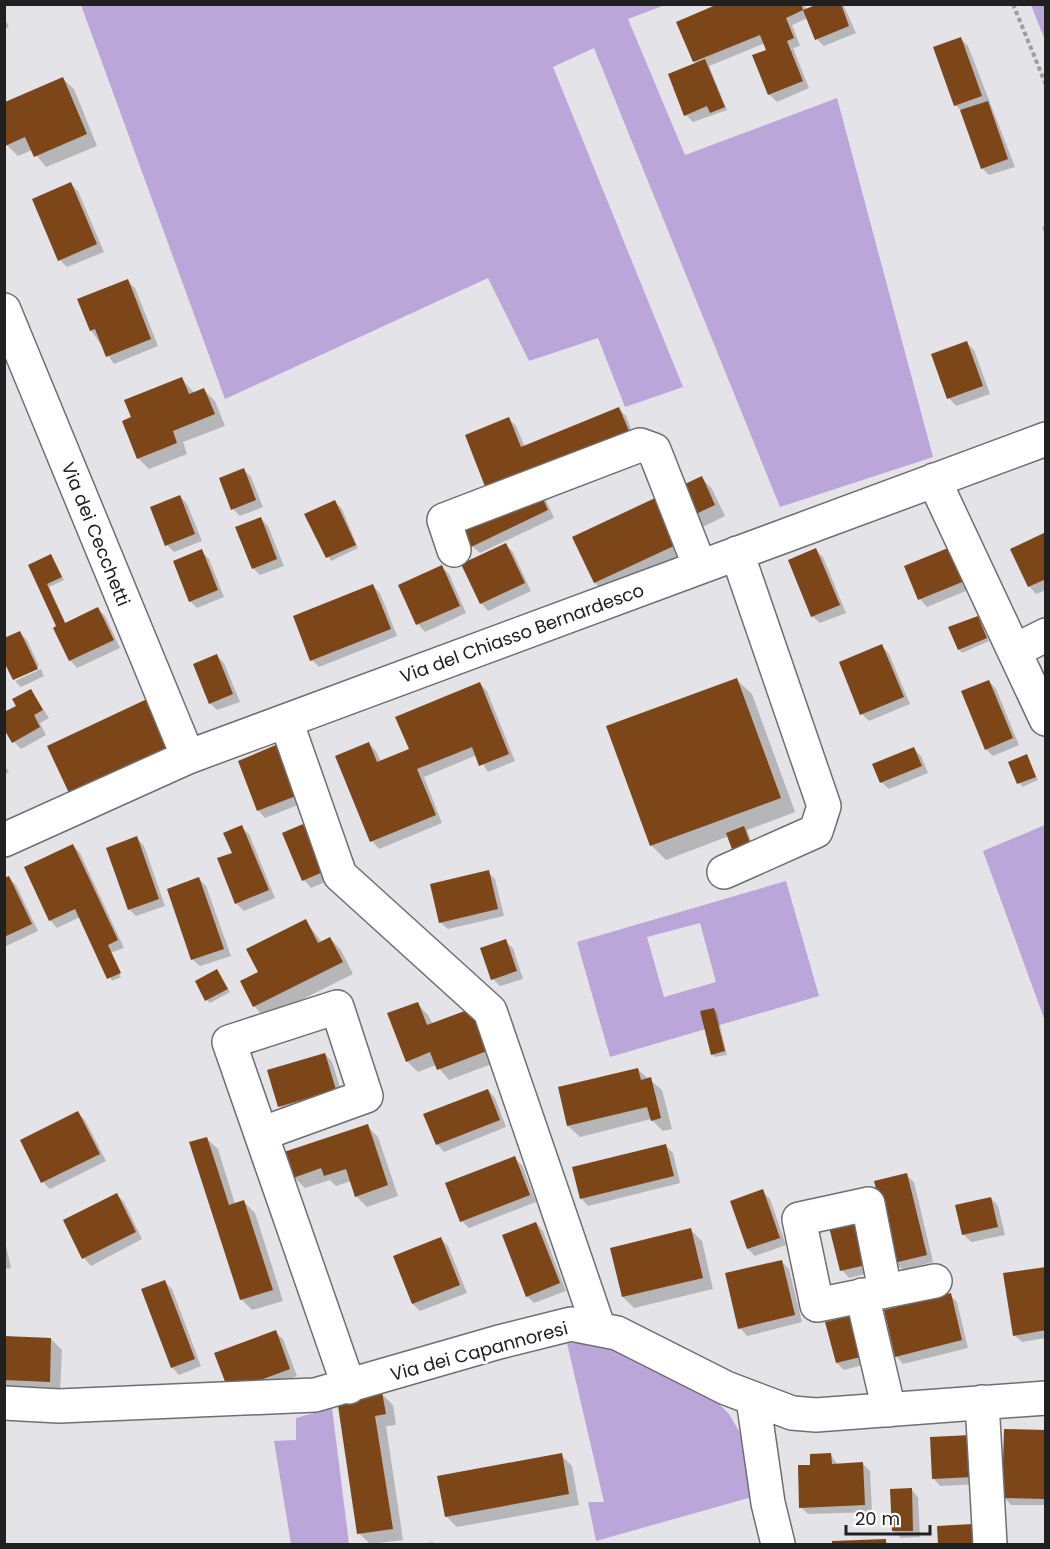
<svg xmlns="http://www.w3.org/2000/svg" width="1050" height="1549" font-family="Poppins,sans-serif">
<style>
.green{fill:#bba6d9;fill-rule:evenodd}
.shadow{fill:#0003}
.building{fill:#7d4619}
.lines{fill:none;stroke-linecap:round;stroke-linejoin:round}
.minor-casing{stroke:#6f6e71;stroke-width:36}
.path{stroke:#9f9ea1;stroke-width:4;stroke-dasharray:4.5 3;stroke-linecap:butt}
.minor{stroke:#fff;stroke-width:33}
.labels{text-anchor:middle;dominant-baseline:central;stroke-width:6;stroke-linejoin:round;paint-order:stroke}
.street-label{font-size:18px;fill:#212021;stroke:#fff}
</style>
<rect width="100%" height="100%" fill="#e4e3e7"/>
<path class="green" d="M81,5H665L628,19L685,155L837,98L933,457L780,507L594,48L553,67L683,387L625,407L598,338L529,361L488,278L225,399Z
M1031,5H1045V40Z
M1045,825V1021L983,851Z
M786,881L819,996L610,1057L577,942ZM700,923L716,982L664,997L647,937Z
M586,1342L617,1345L712,1397L729,1414L740,1433L752,1497L596,1541L588,1502H604L567,1343Z
M332,1408L349,1544H291L274,1441L296,1440V1418Z"/>
<path class="shadow" d="M722,4H804L807,11L822,4H843L856,33L824,46L817,39L808,18L792,25L800,46L793,48L809,88L777,102L769,94L768,50L765,43L709,66L727,110L693,122L686,115L696,64L694,61Z
M4,17L9,27L4,29Z
M961,39L968,46L1015,167L989,175L982,168L963,112L955,105Z
M62,78L74,89L97,146L46,167L32,150L18,156L7,145L4,103Z
M71,184L78,191L104,252L67,267L60,260Z
M1046,225V238L1042,227Z
M127,281L135,288L158,346L114,364L91,330Z
M967,343L974,350L990,394L956,406L949,398Z
M182,379L195,394L204,390L215,401L225,426L183,442L187,454L149,469L138,458L133,418Z
M619,409L626,416L635,439L495,496L509,419L516,426L525,447Z
M244,470L251,477L263,507L240,516L233,509Z
M701,477L712,489L725,516L678,539L686,557L606,594L595,583L574,537Z
M538,492L546,500L554,518L480,553L472,546Z
M180,496L187,504L202,541L174,552L167,545Z
M335,502L342,509L358,548L331,561L322,545Z
M261,519L268,526L284,566L260,575L253,568Z
M1046,534V590L1036,594L1029,586Z
M506,545L513,552L531,591L488,611L481,603Z
M953,548L973,588L927,607L920,599L906,567Z
M816,550L823,557L846,613L820,623L812,616Z
M201,551L209,559L224,597L197,608L190,601Z
M51,556L64,580L49,587L66,624L98,609L105,616L120,648L77,668L70,660L59,627L30,565Z
M441,567L449,574L466,613L425,632L418,624L400,586Z
M373,586L380,593L397,636L319,667L312,660Z
M977,617L989,641L962,653L959,649Z
M20,633L27,640L39,666L15,678V680L14,679Z
M882,646L889,654L910,704L869,721L862,714Z
M217,656L224,663L240,702L217,710L210,703Z
M41,669L44,676L21,687L15,681Z
M737,680L752,694L795,812L747,830L754,849L729,836L666,860L651,845Z
M989,681L996,689L1019,745L993,756L986,749Z
M480,684L487,691L515,761L488,772L477,755L424,777L442,823L379,849L372,841L337,756L369,744L376,751L381,762L411,750Z
M31,690L49,718L40,723L46,735L21,749L14,742L18,706Z
M158,712L180,757L70,792Z
M914,749L921,756L928,773L889,789L881,782Z
M1027,756L1038,780L1022,787L1010,763Z
M240,762L308,801L265,818L258,810Z
M4,765L9,772L4,775Z
M303,825L310,833L330,880L311,888L304,880Z
M241,827L249,834L275,898L244,911L237,904L219,859L234,853Z
M137,838L144,846L165,906L136,916L129,909Z
M73,846L80,853L124,948L110,953L121,977L112,981L80,917L57,928L50,920Z
M488,872L495,879L504,916L448,929L440,922Z
M9,878L16,885L38,931L4,947V880Z
M199,879L206,886L231,956L200,966L192,959Z
M305,921L322,942L330,938L341,950L353,974L265,1018L254,1006L260,973Z
M505,941L513,948L523,979L500,986L493,979Z
M217,971L230,992L210,1003L207,1000Z
M417,1003L428,1015L433,1025L470,1011L481,1022L497,1062L449,1080L436,1065L418,1072L407,1061Z
M714,1009L717,1013L727,1055L715,1057L712,1054Z
M325,1054L332,1062L343,1097L287,1114L280,1106Z
M637,1069L662,1090L672,1129L663,1131L651,1119L580,1137L568,1126L559,1088Z
M488,1090L495,1098L506,1127L444,1152L437,1144Z
M78,1113L85,1120L106,1161L50,1189L43,1182Z
M367,1126L378,1137L398,1196L367,1207L356,1196L351,1181L336,1186L330,1180L305,1188L294,1177Z
M206,1138L218,1149L235,1204L244,1202L255,1213L283,1301L252,1310L241,1299Z
M666,1146L673,1153L680,1183L588,1206L581,1198Z
M514,1158L522,1165L536,1202L469,1228L462,1221Z
M906,1175L914,1182L933,1262L903,1270L895,1263Z
M762,1191L770,1199L786,1245L755,1256L748,1249L732,1202Z
M116,1194L124,1202L142,1239L91,1266L84,1258L65,1220Z
M991,1198L998,1206L1005,1235L971,1242L963,1234Z
M536,1223L543,1231L566,1291L534,1303L527,1296Z
M830,1224L886,1269L849,1278L842,1270Z
M691,1230L702,1241L713,1289L634,1308L623,1297Z
M4,1237L11,1268L4,1269Z
M441,1239L448,1246L467,1293L420,1311L413,1304Z
M781,1261L789,1269L802,1322L747,1336L740,1328Z
M1046,1268V1338L1022,1342L1014,1335Z
M165,1282L172,1289L201,1366L179,1375L172,1367Z
M950,1295L957,1302L968,1348L903,1364L896,1356Z
M870,1313L887,1359L844,1370L837,1363Z
M275,1332L283,1339L297,1376L237,1398Z
M4,1338L51,1339L62,1350L60,1392L4,1390Z
M382,1394L393,1405L396,1425L386,1426L403,1540L370,1544L359,1533L338,1400Z
M1046,1432V1505H1011L1004,1497Z
M931,1438L980,1484L940,1486L933,1478Z
M830,1454L838,1465L863,1464L870,1471L872,1512L808,1514L801,1507L812,1466Z
M561,1455L572,1466L579,1505L457,1527L446,1516Z
M911,1489L918,1497L920,1537L901,1538L893,1531Z
M972,1526L979,1533L980,1544H940L939,1527Z
M885,1541L889,1544H834V1543Z
M433,1542L435,1544H418Z"/>
<path class="building" d="M718,4H801L803,10L818,4H841L849,26L815,40L803,10L786,18L794,38L787,41L803,81L768,95L752,55L766,50L760,35L693,62L676,22Z
M961,37L982,96L954,106L933,47Z
M705,59L725,107L710,113L707,106L684,116L668,74Z
M63,77L87,134L34,157L25,137L5,146V102Z
M988,101L1008,159L981,169L960,110Z
M71,182L97,244L58,261L32,199Z
M128,279L151,339L106,357L95,329L90,331L77,299Z
M967,341L983,386L947,399L931,354Z
M182,377L189,394L204,388L215,414L173,431L177,443L137,459L122,421L131,417L124,400Z
M619,407L629,431L486,489L465,435L509,417L521,447Z
M244,468L256,500L231,510L219,478Z
M702,476L715,505L668,527L676,545L594,583L572,537Z
M539,490L548,510L471,547L462,527Z
M180,495L195,534L165,546L150,507Z
M335,500L356,545L326,558L304,514Z
M261,517L277,559L252,569L235,527Z
M1046,532V579L1028,587L1010,549Z
M506,543L525,583L480,604L461,564Z
M953,546L967,580L918,600L904,566Z
M816,548L840,605L811,617L788,560Z
M202,549L218,590L189,602L173,561Z
M51,554L62,577L47,584L65,623L98,607L114,640L69,661L53,628L56,626L28,565Z
M442,565L460,606L416,625L398,585Z
M373,584L391,629L310,661L293,616Z
M978,616L987,638L958,650L948,627Z
M20,631L38,669L13,680L4,662V638Z
M882,644L904,697L860,715L839,662Z
M217,654L233,694L209,704L193,664Z
M737,678L781,798L650,846L606,726Z
M989,680L1013,738L985,750L961,691Z
M480,682L509,754L479,766L472,747L417,769L436,815L370,842L335,756L369,742L377,762L409,749L395,717Z
M31,689L43,710L34,715L40,727L12,743L4,729V712L16,706L12,699Z
M147,699L170,746L69,793L47,746Z
M283,742L301,794L257,811L238,761Z
M914,747L922,766L880,783L872,764Z
M1027,754L1036,777L1017,784L1008,762Z
M303,824L323,872L302,881L282,833Z
M242,825L269,890L235,904L217,858L232,853L223,833Z
M744,826L751,845L733,852L726,833Z
M137,836L159,899L128,910L106,848Z
M73,844L118,940L108,945L121,973L107,979L75,909L49,921L24,867Z
M489,870L498,909L439,923L430,884Z
M9,876L32,924L4,937V878Z
M199,877L224,949L191,960L167,889Z
M306,919L318,943L330,937L343,962L253,1007L240,981L258,972L246,949Z
M506,939L517,971L491,980L480,948Z
M217,969L228,989L205,1001L195,981Z
M418,1002L427,1025L470,1009L487,1051L437,1070L430,1052L406,1062L387,1013Z
M714,1008L725,1051L711,1055L700,1011Z
M325,1053L336,1090L278,1107L267,1070Z
M638,1068L641,1080L651,1077L661,1118L651,1121L647,1107L567,1126L558,1087Z
M488,1089L500,1120L436,1145L423,1114Z
M78,1111L100,1154L41,1183L20,1140Z
M368,1124L388,1185L355,1197L346,1169L324,1176L321,1168L293,1178L284,1152Z
M207,1137L229,1205L244,1200L273,1290L240,1300L189,1142Z
M666,1144L674,1176L580,1199L572,1167Z
M515,1156L530,1195L460,1222L445,1183Z
M907,1173L927,1255L894,1263L874,1181Z
M763,1189L780,1238L747,1249L730,1201Z
M117,1193L136,1232L82,1259L63,1220Z
M991,1197L998,1227L962,1235L955,1205Z
M867,1213L879,1262L840,1271L828,1223Z
M536,1222L560,1283L526,1297L502,1235Z
M691,1228L703,1278L622,1297L610,1248Z
M441,1237L460,1285L412,1304L393,1256Z
M782,1260L795,1315L738,1329L725,1273Z
M1046,1267V1330L1013,1336L1003,1273Z
M165,1280L195,1359L171,1368L141,1289Z
M951,1293L962,1340L895,1357L884,1310Z
M871,1311L881,1352L836,1363L825,1322Z
M276,1330L290,1369L229,1392L214,1353Z
M4,1336L51,1338L50,1382L4,1380Z
M382,1392L386,1414L375,1416L393,1529L357,1534L337,1399Z
M1004,1429L1046,1430V1499L1002,1498Z
M971,1435L973,1477L932,1479L930,1437Z
M562,1453L569,1494L445,1517L437,1476Z
M831,1453L832,1464L863,1462L865,1505L799,1508L798,1465H810V1454Z
M912,1488L913,1531H892L890,1489Z
M972,1524L973,1544H938L937,1526Z
M886,1539V1544H832V1541Z"/>
<g class="lines">
<g class="minor-casing">
<path id="minor" d="M4,310L188,757
M934,480L1046,719
M454,550L444,520L640,445L654,450L700,567
M1014,651L1046,635
M286,721L340,875L490,1011L599,1329
M4,840L188,757L1046,439
M724,872L816,831L824,806L737,553
M261,1134L366,1096L337,1007L229,1042L349,1387
M885,1290L868,1204L799,1219L817,1305L935,1281
M862,1295L889,1410
M753,1399L768,1503L778,1544
M982,1402L990,1544
M4,1403L59,1406L315,1395L499,1342L571,1324L617,1333L726,1388L792,1413L816,1415L1046,1398"/>
</g>
<path class="path" d="M1013,4L1046,85"/>
<use href="#minor" class="minor"/>
</g>
<g class="labels">
<g class="street-label">
<text transform="translate(96 534) rotate(68)">Via dei Cecchetti</text>
<text transform="translate(522 633) rotate(-20)">Via del Chiasso Bernardesco</text>
<text transform="translate(479 1351) rotate(-15)">Via dei Capannoresi</text>
</g>
</g>
<rect width="1050" height="1549" fill="none" stroke="#212021" stroke-width="12"/>
<path d="M846 1525v9h84v-9" fill="none" stroke="#212021" stroke-width="3"/>
<text x="855" y="1525" font-size="18" fill="#212021" stroke="#ffffff" stroke-width="4.5" paint-order="stroke">20 m</text>
</svg>
